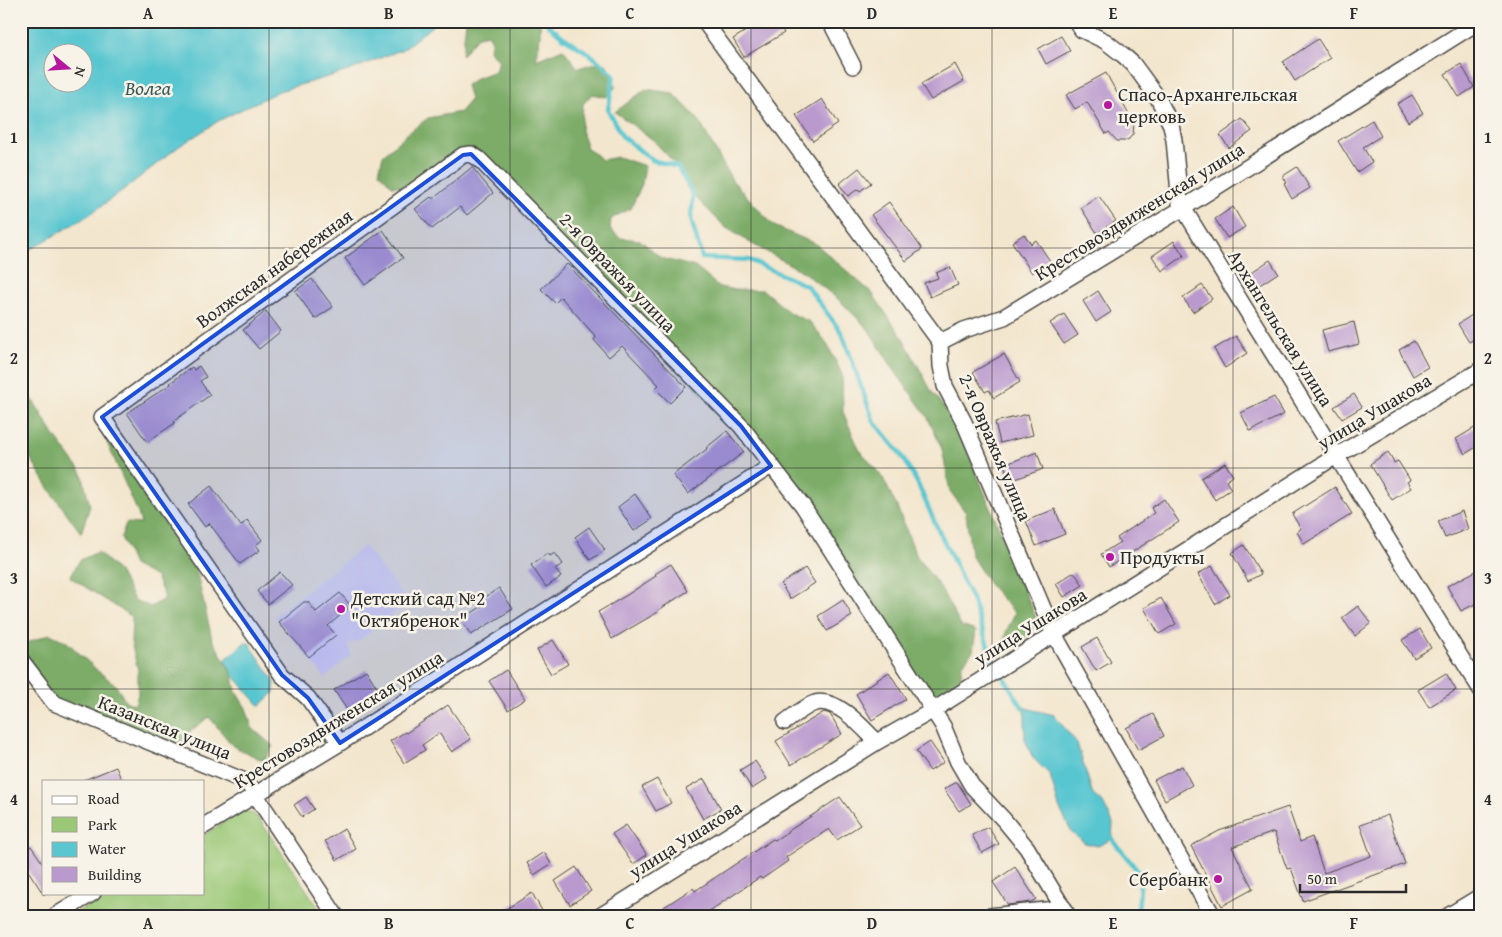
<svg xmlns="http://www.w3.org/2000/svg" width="1502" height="937" font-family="'Gentium Book Plus',serif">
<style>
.built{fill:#e1d4f4}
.green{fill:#9ac876;stroke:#627a50}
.forest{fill:#7bac67;stroke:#536c49}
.water{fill:#59c6d0;stroke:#42787e;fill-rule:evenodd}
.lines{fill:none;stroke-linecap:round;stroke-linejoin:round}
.stream{stroke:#59c6d0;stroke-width:4.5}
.building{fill:#ba99ce}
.minor-casing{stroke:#494743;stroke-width:18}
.minor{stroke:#fff;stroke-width:15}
.marked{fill:#1d4ed8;fill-opacity:0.2;stroke:#1d4ed8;stroke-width:4;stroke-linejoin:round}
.grid{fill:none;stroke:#2b2b2b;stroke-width:1;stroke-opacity:0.55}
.poi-dot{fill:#b5179e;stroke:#f7f3e8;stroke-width:2}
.labels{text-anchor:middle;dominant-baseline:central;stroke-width:5;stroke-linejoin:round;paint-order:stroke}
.poi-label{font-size:19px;fill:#2b2b2b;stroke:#f7f3e8;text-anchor:start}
.street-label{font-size:19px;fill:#2b2b2b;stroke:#f7f3e8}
.water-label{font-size:20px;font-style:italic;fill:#395a5d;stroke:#f7f3e8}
.neatline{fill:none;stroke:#2b2b2b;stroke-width:2}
.grid-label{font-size:16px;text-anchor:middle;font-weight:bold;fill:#2b2b2b}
</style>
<rect width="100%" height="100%" fill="#f7f3e8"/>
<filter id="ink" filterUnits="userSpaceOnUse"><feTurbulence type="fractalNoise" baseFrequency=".02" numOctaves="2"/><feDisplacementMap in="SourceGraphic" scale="10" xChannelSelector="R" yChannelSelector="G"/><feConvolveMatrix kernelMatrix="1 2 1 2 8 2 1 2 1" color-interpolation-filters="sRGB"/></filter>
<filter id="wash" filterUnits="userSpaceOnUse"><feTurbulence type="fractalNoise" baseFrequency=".0096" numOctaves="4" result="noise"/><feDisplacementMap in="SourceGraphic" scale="20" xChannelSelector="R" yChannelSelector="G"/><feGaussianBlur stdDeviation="1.12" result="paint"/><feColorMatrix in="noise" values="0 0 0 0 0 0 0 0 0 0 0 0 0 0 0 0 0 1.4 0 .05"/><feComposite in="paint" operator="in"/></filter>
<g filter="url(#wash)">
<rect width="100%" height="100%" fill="#f3e6ce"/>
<path class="built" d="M364,546L408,602L358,641L348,644L351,655L325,678L275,616Z"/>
<path class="green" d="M246,811L255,815L261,822L324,916H71L108,893H204V835L237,814Z"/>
<path class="forest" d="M466,21H540C541,35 539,47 536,60L563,49L578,68L591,64H606L614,75L615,88L606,97L592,94L583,104L581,130L587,148L602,160L618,157L645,166L642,184L631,208L611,219L610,229L620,238L640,240L661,258L695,267L719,287L737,290H763L790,313L810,322L826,342L842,374L843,412L859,449L883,478L897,507L917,557L940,587L961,626L976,631L973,651L962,665L960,687L933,705L807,504L472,151L415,187L392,186L379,172L383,155L407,134L428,118L460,112L470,100L466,85L476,78L495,71L499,61L489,51L492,40L488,34L478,36L462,55Z
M646,89L673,93L698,119L732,180L774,226L816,244L872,293L904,340L932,392L956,423L1038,623L1023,640L1003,651L1006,632L1015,613L989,584L971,555L966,513L950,491L942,449L927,416L894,370L868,329L839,300L802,271L754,245L725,227L693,195L678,167L653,140L615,112Z
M21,386L28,392L54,435L82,473L90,506L81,533L54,496L31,459L21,433Z
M103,428L193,556L212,639L233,675L236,692L246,708L252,728L273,746L264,761L233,746L209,717L189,732L177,749L56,701L21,655V645L50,634L67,642L99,672L116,685L125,701L135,705L138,694V670L131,642L132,617L70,577L80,560L98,552L119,572L134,600L151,607L165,598L156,577L133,565L121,537L126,523L141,524L138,513L101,429Z"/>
<path class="water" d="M21,21H435L431,27L403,49L348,71L279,91L220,120L178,147L127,187L89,215L21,255ZM52,52H82V82H52Z
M244,643H249L275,682L274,693L260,706L233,675L225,660Z
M1022,707L1054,715L1077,743L1093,795L1103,803L1113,823L1112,839L1098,846L1085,843L1072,833L1059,807L1050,775L1033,758L1025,740V715Z"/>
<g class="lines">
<path class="stream" d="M544,21L563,37L591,55L614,75L608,110L622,136L652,160L678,167L693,195L691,219L702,258L749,260L807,286L842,333L874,422L899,452L917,482L935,523L972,599L992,658L1022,707
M1112,839L1141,875L1138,911L1144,916"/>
</g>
<g id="blocks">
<path class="building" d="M762,21H777L784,33L744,57L733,39Z
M1061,36L1070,51L1046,64L1038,49Z
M1318,39L1330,58L1295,81L1283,62Z
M955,64L964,81L931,100L921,84Z
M1461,64L1474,87L1459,97L1445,74Z
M1106,73L1134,124L1133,134L1129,139L1125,141H1117L1109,132L1106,134L1087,102L1075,109L1066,95Z
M1412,95L1423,113L1408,122L1397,104Z
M822,99L838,124L813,141L796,116Z
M1242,119L1252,131L1229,148L1220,135Z
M1372,120L1381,136L1363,147L1372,162L1357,172L1338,141Z
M472,167L493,193L467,215L460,207L432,229L415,209L431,197L433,199Z
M1297,167L1310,188L1292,199L1284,184L1287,183L1283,176Z
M859,168L871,183L860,191L858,189L848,196L839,184Z
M1099,196L1116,221L1097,233L1081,208Z
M889,202L922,249L906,261L871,215Z
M1233,207L1245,227L1227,238L1215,219Z
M383,230L403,258L365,285L345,258Z
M1024,234L1031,244L1036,240L1050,261L1032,273L1012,242Z
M1174,241L1184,256L1162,271L1152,256Z
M1270,260L1278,273L1258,286L1250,273Z
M567,264L686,387L670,403L655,388L659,385L622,346L609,357L594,340L596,337L561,297L555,303L541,289Z
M950,267L958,285L930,297L924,283L938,278L936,273Z
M312,279L333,307L315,319L295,291Z
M1202,285L1212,299L1193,312L1183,298Z
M1098,291L1111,312L1096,322L1083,301Z
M266,311L281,331L259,349L243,330Z
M1064,314L1078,335L1064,344L1050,323Z
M1472,315L1481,329V335L1469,342L1458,324Z
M1354,322L1359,344L1328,352L1322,330Z
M1236,336L1247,353L1225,368L1214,349Z
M1414,341L1428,367L1413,376L1399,350Z
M1004,354L1020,382L994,398L989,390L985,392L973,372Z
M199,366L206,377L200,381L210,395L174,421L175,423L147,442L127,413L171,384L170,383L192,367L194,370Z
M1354,394L1362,407L1342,419L1334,407Z
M1274,397L1284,414L1250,431L1241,413Z
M1028,414L1033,435L1000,443L995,422Z
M1481,424V444L1465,454L1456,439Z
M727,431L744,452L688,494L673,475L707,449L706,448Z
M1037,452L1043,469L1010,481L1004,465Z
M1388,452L1394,463L1398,461L1410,480L1407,482L1411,488L1392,500L1370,464Z
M1225,463L1233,476L1226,481L1231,489L1215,500L1201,478Z
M211,486L241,526L247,520L262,540L256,545L260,550L240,564L209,523L205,527L188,504Z
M1335,487L1352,514L1304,544L1297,532L1301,529L1292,514Z
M635,494L652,519L634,531L618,507Z
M1164,499L1179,522L1109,567L1101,554L1120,542L1117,538L1154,513L1151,508Z
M1055,509L1065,534L1036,546L1026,521Z
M1462,511L1468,529L1445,538L1438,521Z
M589,527L605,550L590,560L575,537Z
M1244,545L1261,574L1248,581L1232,553Z
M548,553L550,556L555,553L563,564L555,569L561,577L546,587L531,565Z
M671,564L688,591L657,611L658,612L612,639L598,612L627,595L656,576L655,574Z
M1212,566L1230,595L1215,604L1198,574Z
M805,568L815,583L790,599L781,584Z
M1476,571L1481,580V601L1461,611L1447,586Z
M280,572L292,585L268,604L257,591Z
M1074,572L1083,585L1064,597L1056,584Z
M499,588L513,609L471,635L461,620L487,603L484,598Z
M340,593L351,606L328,626L336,635L309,657L279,622L304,602H308L316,612Z
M1161,598L1176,624L1159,634L1144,608Z
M843,600L852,616L827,631L818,616Z
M1358,606L1371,623L1355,636L1342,618Z
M1420,629L1431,648L1414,658L1402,640Z
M1097,638L1111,662L1096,671L1082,647Z
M553,640L568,664L551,674L537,650Z
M366,670L381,694L349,713L334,690Z
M506,670L525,699L508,710L489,681Z
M889,672L906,699L872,720L856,694Z
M1446,673L1456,690L1429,707L1418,690Z
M448,705L471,739L452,752L439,733L422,745L425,750L404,763L390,741L405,732L406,733Z
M824,712L830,714L842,734L791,765L776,741Z
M1153,714L1164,736L1138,750L1126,728Z
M930,742L944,762L930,771L916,751Z
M755,761L767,779L752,789L740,770Z
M1182,766L1192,785L1165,800L1154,780Z
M116,767L122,781H84V780Z
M657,779L671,803L656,811L642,787Z
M704,779L721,809L703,819L686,789Z
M957,782L971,804L959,811L944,789Z
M306,797L314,809L302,817L294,805Z
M840,797L860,825L837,840L829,829L786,857L788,861L762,879L760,877L708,912L711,916H665L661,909L693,888L695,891L773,839L775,840Z
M1288,807L1300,842L1312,837L1324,873L1371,856L1360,825L1388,815L1405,864L1303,901L1291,868L1287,869L1274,832L1232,847L1253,889L1222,906L1191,846L1219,831Z
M626,825L647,855L633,864L612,834Z
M988,827L999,844L982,853L972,835Z
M344,829L356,849L337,860L325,841Z
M31,846L44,865V895L21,860V852Z
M544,852L551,864L534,875L527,863Z
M576,867L591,891L570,905L555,881Z
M1015,867L1036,899L1031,902L1008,905L993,882Z
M532,893L545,916H495Z"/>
</g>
</g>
<g filter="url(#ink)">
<use href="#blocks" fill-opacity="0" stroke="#494743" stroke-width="1"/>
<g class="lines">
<g class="minor-casing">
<path id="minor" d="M704,21L940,342L941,366L945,386L964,422L1054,634L1213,916
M830,21L853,66
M1076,21L1082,30L1105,41L1123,55L1133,64L1158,98L1171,125L1174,140L1180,203L1481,690
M940,342L964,330L1004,317L1183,208L1480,21
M21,660L54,703L247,782L336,916
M785,722C794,716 805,706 815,703C837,697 864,729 877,742
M340,743L308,698L282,675L102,417L463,155L471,154L479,159L741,426L803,506L943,726L958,762L972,786L1004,820L1027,848L1068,916
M204,826L340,743L771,466
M55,916L93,893
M600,916L877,742L932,711L1336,456L1481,370
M990,916L1064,908
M1448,916L1481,896"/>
</g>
<use href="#minor" class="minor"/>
</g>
</g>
<path class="marked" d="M471,154L741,426L771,466L340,743L308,698L282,675L102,417L463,155Z"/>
<path class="grid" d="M269,21V916M510,21V916M751,21V916M992,21V916M1233,21V916M21,248H1481M21,468H1481M21,689H1481"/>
<g class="poi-dot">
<circle cx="1108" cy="105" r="5"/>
<circle cx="1110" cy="557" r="5"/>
<circle cx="341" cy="609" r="5"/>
<circle cx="1218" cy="879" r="5"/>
</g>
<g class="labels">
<g class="poi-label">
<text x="1118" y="94">Спасо-Архангельская<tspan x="1118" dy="22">церковь</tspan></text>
<text x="1120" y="557">Продукты</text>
<text x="351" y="598">Детский сад №2<tspan x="351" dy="22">"Октябренок"</tspan></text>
<text x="1208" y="879" text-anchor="end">Сбербанк</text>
</g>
<g class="street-label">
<text transform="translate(1139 211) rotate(-32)">Крестовоздвиженская улица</text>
<text transform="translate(274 268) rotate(-36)">Волжская набережная</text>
<text transform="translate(618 272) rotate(46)">2-я Овражья улица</text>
<text transform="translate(1281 328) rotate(58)">Архангельская улица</text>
<text transform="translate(1374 411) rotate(-31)">улица Ушакова</text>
<text transform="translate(996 447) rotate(67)">2-я Овражья улица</text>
<text transform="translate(1030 626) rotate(-32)">улица Ушакова</text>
<text transform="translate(338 719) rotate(-32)">Крестовоздвиженская улица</text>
<text transform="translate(165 727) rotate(22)">Казанская улица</text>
<text transform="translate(685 839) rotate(-32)">улица Ушакова</text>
</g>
<g class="water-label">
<text x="148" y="87">Волга</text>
</g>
</g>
<rect width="1502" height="937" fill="none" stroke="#f7f3e8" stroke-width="55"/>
<rect x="42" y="780" width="162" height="115" fill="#f7f3e8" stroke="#a5a39c"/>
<rect x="52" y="796" width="25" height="8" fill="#ffffff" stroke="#a5a39c"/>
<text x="88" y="804" font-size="15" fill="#2b2b2b">Road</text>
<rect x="52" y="817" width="25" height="15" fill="#9ac876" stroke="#a5a39c"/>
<text x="88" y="830" font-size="15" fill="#2b2b2b">Park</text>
<rect x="52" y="842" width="25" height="15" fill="#59c6d0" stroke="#a5a39c"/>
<text x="88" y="854" font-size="15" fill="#2b2b2b">Water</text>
<rect x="52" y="867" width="25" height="15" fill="#ba99ce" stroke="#a5a39c"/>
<text x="88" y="880" font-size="15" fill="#2b2b2b">Building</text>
<g transform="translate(68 68) rotate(108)"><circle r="24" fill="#f7f3e8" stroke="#a5a39c"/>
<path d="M0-4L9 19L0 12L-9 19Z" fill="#b5179e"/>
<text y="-8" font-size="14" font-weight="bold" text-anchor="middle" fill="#2b2b2b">N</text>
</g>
<path d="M1300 884v8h106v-8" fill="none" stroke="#2b2b2b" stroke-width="2.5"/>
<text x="1307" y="884" font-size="15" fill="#2b2b2b" stroke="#f7f3e8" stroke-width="4" paint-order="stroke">50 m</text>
<rect x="28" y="28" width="1446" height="882" class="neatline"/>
<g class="grid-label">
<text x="148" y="19">A</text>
<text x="389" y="19">B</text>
<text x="630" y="19">C</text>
<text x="872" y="19">D</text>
<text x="1113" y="19">E</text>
<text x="1354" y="19">F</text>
<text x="14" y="143">1</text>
<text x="1488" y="143">1</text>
<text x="14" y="364">2</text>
<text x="1488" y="364">2</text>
<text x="14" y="584">3</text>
<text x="1488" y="584">3</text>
<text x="14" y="805">4</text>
<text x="1488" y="805">4</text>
<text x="148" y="929">A</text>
<text x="389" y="929">B</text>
<text x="630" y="929">C</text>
<text x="872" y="929">D</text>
<text x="1113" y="929">E</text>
<text x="1354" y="929">F</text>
</g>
</svg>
